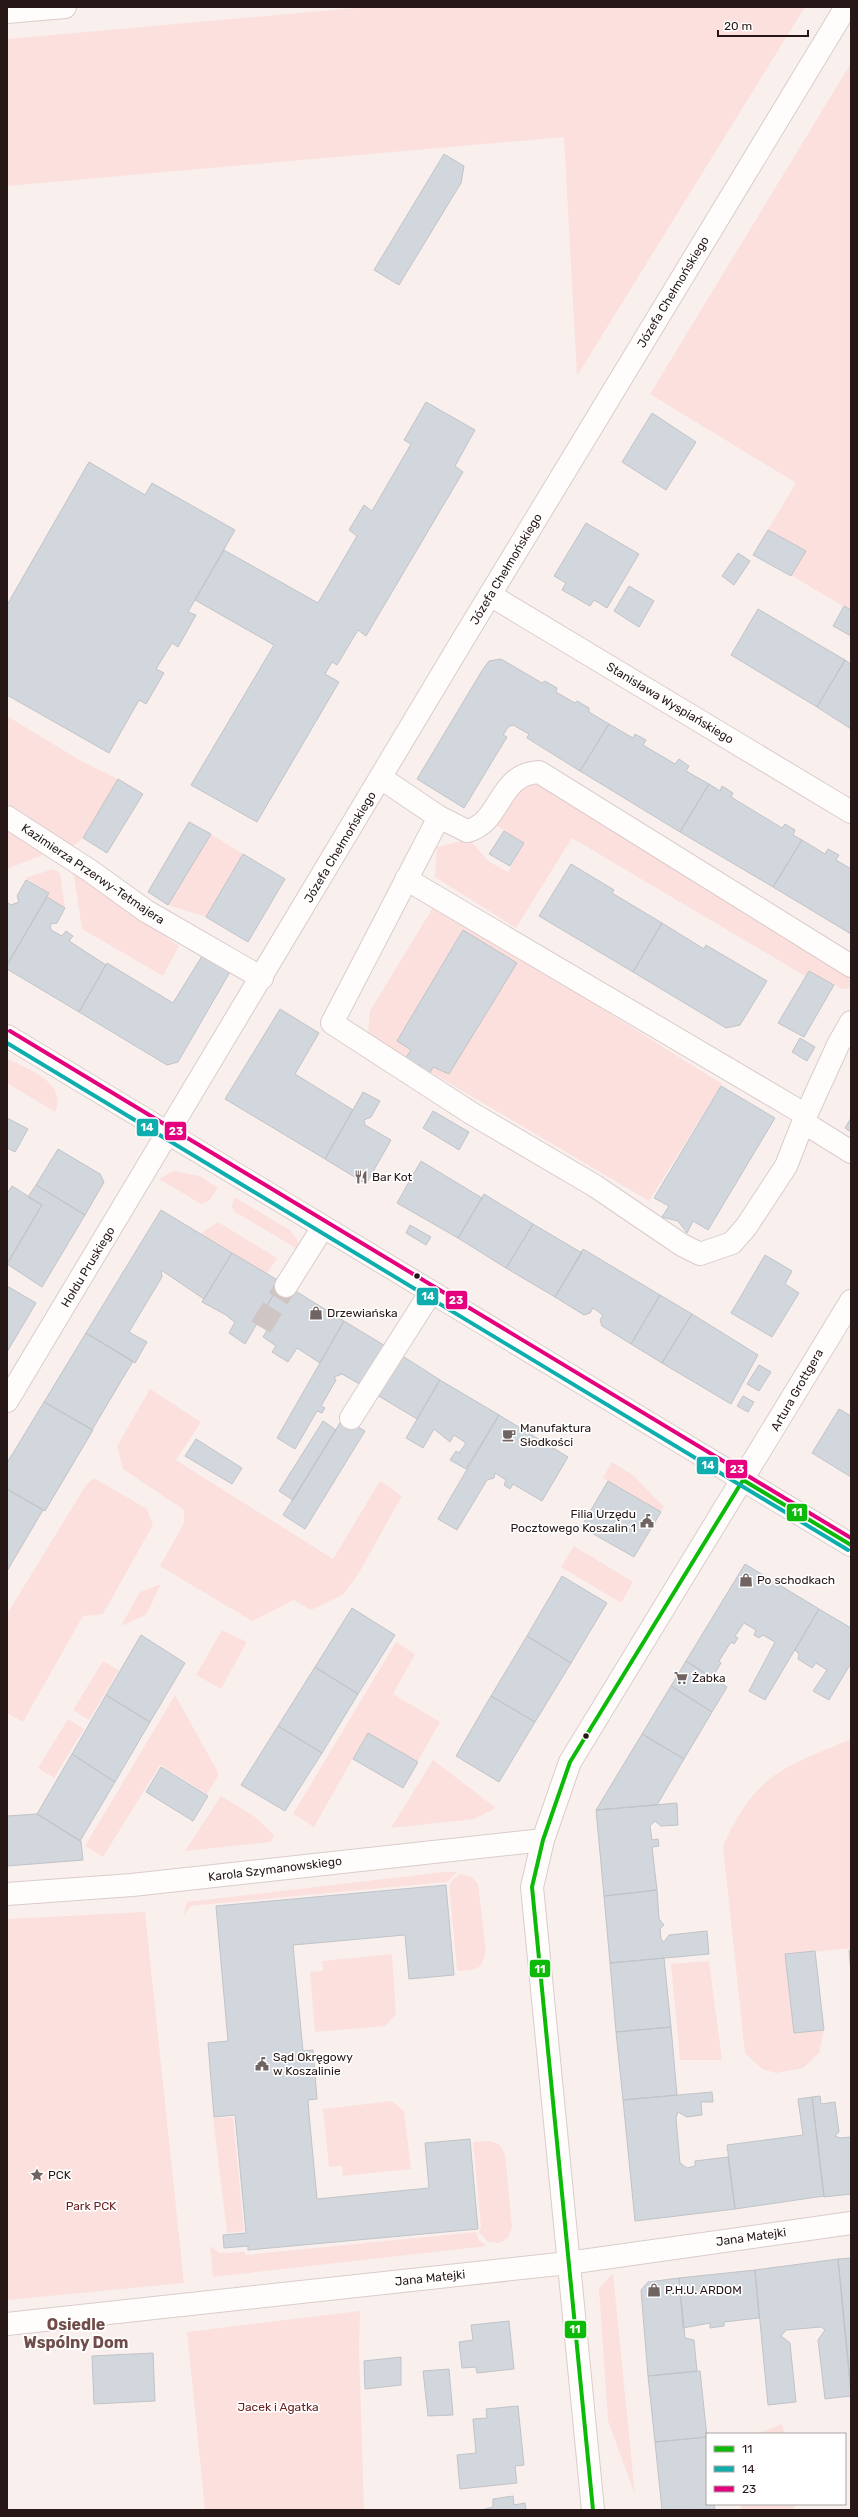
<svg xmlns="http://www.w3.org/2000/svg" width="858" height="2517" font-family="Rubik,sans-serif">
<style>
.green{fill:#fbe0dd}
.building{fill:#d1d7dd;stroke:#c1c3c7}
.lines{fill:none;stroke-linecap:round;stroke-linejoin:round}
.minor-tunnel{stroke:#cfc5c3;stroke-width:22;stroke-dasharray:22 11;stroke-linecap:butt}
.minor-casing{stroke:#dacccb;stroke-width:24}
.minor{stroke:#fefdfc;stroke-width:22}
.bus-1-casing{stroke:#fff;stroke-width:7}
.bus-2-casing{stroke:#fff;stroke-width:7}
.bus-3-casing{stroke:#fff;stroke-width:7}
.bus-1{stroke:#0cba07;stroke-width:4}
.bus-2{stroke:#0eaeae;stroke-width:4}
.bus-3{stroke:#e5007d;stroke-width:4}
.bus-dot{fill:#271817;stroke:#fff;stroke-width:1.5}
.labels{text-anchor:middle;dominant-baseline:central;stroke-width:3.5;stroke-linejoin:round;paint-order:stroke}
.street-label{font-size:12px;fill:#271817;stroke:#fff}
.poi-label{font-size:12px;fill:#271817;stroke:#fff;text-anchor:start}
.park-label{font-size:12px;fill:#692020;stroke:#fff}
.district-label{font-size:16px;font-weight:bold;fill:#714d4a;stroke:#fff}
.line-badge{stroke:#fff;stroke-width:1.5}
.badge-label{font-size:11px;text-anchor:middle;font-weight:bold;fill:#fff}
</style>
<rect width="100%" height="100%" fill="#f9f0ee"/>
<path class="green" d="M367,7H805L577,376L564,137L7,186V39Z
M851,63V611L754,553L796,483L650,394Z
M7,716L83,762L118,779L83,838L73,846L7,803Z
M530,784L541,785L851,973V988L842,989L809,971L805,976L572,838L516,928L435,877L437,847L469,839L488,861L508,872L524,843L494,824L514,795Z
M7,825L50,852L7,869Z
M211,834L243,854L206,917L168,905Z
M53,869L60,873L65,908L47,897L49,893L25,878Z
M73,871L179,946L163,976L82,929Z
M435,904L722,1084L649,1201L368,1035L370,1011Z
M7,1058C28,1070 68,1082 55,1112L7,1083Z
M174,1171L200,1176L218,1188L209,1201L201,1204L159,1179Z
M234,1197L290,1230L297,1240L299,1250L235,1212L232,1207Z
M218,1222L277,1258L267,1274L200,1234Z
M150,1389L201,1422L176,1460L333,1559L380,1481L402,1496L357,1576L344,1594L311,1610L294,1600L252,1621L160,1566L184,1523V1510L123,1469L117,1446Z
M612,1462L633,1475L664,1507L661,1512L603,1478Z
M94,1478L147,1509L153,1525L103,1614L83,1616L23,1722L7,1713V1614L86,1485Z
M574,1546L633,1582L621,1603L561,1567Z
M161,1584L146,1615L121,1626L140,1592Z
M222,1630L247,1642L221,1689L196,1675Z
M396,1642L415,1654L393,1694L440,1722L416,1764L366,1735L314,1827L293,1814Z
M103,1661L119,1670L89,1720L73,1710Z
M175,1695L219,1774L207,1794L160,1765L103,1857L85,1846Z
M68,1719L84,1729L54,1778L38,1768Z
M851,1739V1948L785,1955L794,2033L824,2030L819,2053L803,2068L776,2073L762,2069L745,2053L723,1847C734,1819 754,1787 781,1771C803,1758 828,1749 851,1739Z
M433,1760L496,1808L474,1819L391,1828Z
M221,1796L255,1817L274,1835L271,1842L185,1851Z
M444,1872H457L447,1882L190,1906L183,1918L187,1902Z
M460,1874L472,1877L478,1884L486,1952L481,1966L473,1970L457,1971L449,1885L454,1878Z
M145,1912L184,2283L7,2300V1919Z
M392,1954L396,2014L385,2026L315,2032L310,1972L323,1971L322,1961Z
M709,1961L722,2060H680L671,1964Z
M392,2101L404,2111L411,2169L343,2176L342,2166L329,2167L323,2109Z
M233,2117L244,2231L227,2233L213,2118Z
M489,2141L499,2144L505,2154L512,2227L508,2238L499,2243L488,2242L479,2232L481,2228L473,2142Z
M476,2232L479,2240L487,2246L213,2277L210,2246L220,2253L245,2252V2255Z
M613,2273L635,2495L608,2421L599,2289Z
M360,2311L359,2347L364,2510H205L187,2332Z
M782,2424L785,2434H757Z
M740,2504H797L791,2510H741Z"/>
<path class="building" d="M444,154L464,166L461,183L399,285L374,270Z
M426,402L475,430L455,466L463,472L366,636L358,630L337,665L332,662L325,674L339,682L257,822L191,785L274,645L195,600L224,550L318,603L357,536L349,530L364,505L372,511L411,444L404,440Z
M652,413L696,442L666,490L622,462Z
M89,462L145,495L152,483L235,530L188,612L196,615L178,647L172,643L156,669L164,673L146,704L139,700L109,753L7,695V605Z
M586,523L639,554L607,608L594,600L590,606L562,590L566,583L554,576Z
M768,530L806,551L791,576L753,555Z
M738,553L750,561L734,585L722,576Z
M629,586L654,601L639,627L614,611Z
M844,606L851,610V636L833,626Z
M758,609L845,660L817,707L731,655Z
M501,659L542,683L545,681L557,688L556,692L575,703L577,701L589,708V712L609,724L580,771L527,738L529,734L513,725L508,727L503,735L507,737L464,808L417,779L483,669L489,661Z
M845,660L851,664V729L817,707Z
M609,724L633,738L635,734L646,740L643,745L675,764L679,759L689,766L686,771L709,784L680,832L580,771Z
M118,779L143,794L107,853L83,838Z
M709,784L720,791L722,786L733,793L731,797L782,828L785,824L795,830L793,835L802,840L773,887L680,832Z
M189,822L211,834L168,905L148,892Z
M504,831L524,843L510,866L489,854Z
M802,840L825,854L828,849L839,855L836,860L851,869V934L773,887Z
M243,854L285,879L248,942L206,917Z
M571,864L614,890L612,893L662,923L633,972L539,916Z
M26,880L49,893L7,965V902L11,905L19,902L17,896Z
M47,897L65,908L57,923L50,924L51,930L62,936L66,931L73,936L69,941L106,965L79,1012L7,969V965Z
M662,923L704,949L706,945L767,981L740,1025L726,1028L633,972Z
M463,930L517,963L449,1074L433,1067L428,1077L420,1065L404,1061L411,1050L397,1041Z
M202,956L230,972L178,1062L167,1065L79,1012L107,963L173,1003Z
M809,971L834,985L804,1037L778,1023Z
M280,1009L319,1033L295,1074L353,1110L325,1159L225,1099Z
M800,1038L815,1047L807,1061L792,1052Z
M721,1086L775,1118L708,1230L693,1221L687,1233L678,1221L662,1217L669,1206L654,1198Z
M363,1092L380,1101L371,1117L364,1120L365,1125L391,1140L366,1184L325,1159Z
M433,1111L469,1132L459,1150L423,1128Z
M7,1118L28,1129L15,1152L7,1148Z
M851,1118V1132L845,1128Z
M58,1149L100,1174L104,1182L85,1215L36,1185Z
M421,1161L482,1198L458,1238L397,1203Z
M36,1185L85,1215L42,1287L7,1264L42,1205L28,1197Z
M12,1186L42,1205L7,1264V1194Z
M484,1194L533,1224L506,1268L458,1238Z
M161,1210L232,1253L204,1299L161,1270L162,1277L129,1332L147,1342L135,1363L86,1333Z
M533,1224L582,1253L555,1297L506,1268Z
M410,1225L431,1237L426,1245L406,1233Z
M583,1249L660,1295L631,1344L602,1326L600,1320L603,1315L593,1308L590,1313L584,1315L555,1297Z
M232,1253L281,1282L245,1344L229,1333L235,1322L228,1317V1316L202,1302Z
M765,1255L792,1271L785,1284L799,1293L772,1337L731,1313Z
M281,1282L344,1321L320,1363L297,1348L288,1362L272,1352L276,1346L263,1337L267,1330L256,1324Z
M7,1286L36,1303L7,1352Z
M660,1295L692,1314L662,1363L631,1344Z
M692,1314L758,1355L731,1404L662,1363Z
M344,1321L387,1347L363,1386L342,1374L334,1377L336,1380L321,1406L325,1408L322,1413L317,1411L295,1449L277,1438Z
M86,1333L133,1361L92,1430L44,1402Z
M401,1355L440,1380L417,1419L377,1395Z
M759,1365L771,1372L759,1391L747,1384Z
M440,1380L499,1415L466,1469L450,1460L456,1451L459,1453L466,1443L454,1435L450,1442L434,1429L423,1448L406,1438Z
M743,1396L754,1402L748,1412L737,1406Z
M44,1402L93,1430L45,1511L7,1489V1463Z
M839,1409L851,1416V1477L812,1453Z
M499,1415L568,1457L542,1501L513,1484L510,1489L504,1485L506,1480L495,1473L494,1478L487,1480L457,1530L438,1519Z
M343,1418L365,1431L305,1529L283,1515Z
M323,1421L336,1430L293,1500L279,1491Z
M196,1439L242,1468L232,1484L185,1456Z
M608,1481L661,1512L634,1557L581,1527Z
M7,1489L43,1510L7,1571Z
M745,1564L819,1609L765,1700L749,1691L775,1642L763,1635L759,1638L754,1635L756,1630L744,1623L735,1636L738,1638L734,1644L731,1642L719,1661L721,1663L712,1678L686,1661Z
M562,1576L607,1603L571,1663L527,1636Z
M352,1608L395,1635L358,1694L315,1667Z
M819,1609L851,1628V1663L829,1700L813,1691L827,1670L816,1663L812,1668L798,1659L799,1654L795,1650Z
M141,1635L185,1663L150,1722L106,1695Z
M527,1636L571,1663L535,1722L491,1696Z
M686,1661L727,1687L712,1712L671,1686Z
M315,1667L358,1694L322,1753L278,1726Z
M671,1686L712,1712L684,1759L642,1734Z
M106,1695L150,1722L115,1782L72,1754Z
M491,1696L535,1722L499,1782L456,1756Z
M278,1726L322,1753L285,1811L241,1785Z
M368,1733L418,1762L403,1788L353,1759Z
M642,1734L684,1759L657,1805L596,1810Z
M72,1754L115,1782L80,1841L37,1814Z
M161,1767L208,1796L193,1821L146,1792Z
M677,1803L678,1825L661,1826L655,1821L650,1826L652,1840L658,1839L659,1846L652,1847L657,1890L604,1896L596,1810Z
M37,1814L81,1841L83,1860L7,1866V1816Z
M446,1885L454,1975L409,1979L405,1935L293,1945L303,2051L313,2050L317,2099L308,2100L309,2114L317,2199L429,2188L425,2143L470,2139L478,2229L248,2250V2246L224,2248L223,2235L246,2233L235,2115L214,2117L208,2043L228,2041L216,1906Z
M657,1890L659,1919L664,1925L660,1929L661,1939L664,1942L669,1935L707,1931L709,1954L610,1963L604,1896Z
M849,1950H851V1975Z
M815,1951L824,2030L794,2033L785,1954Z
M664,1958L671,2027L616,2032L610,1963Z
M671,2027L677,2095L623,2100L616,2032Z
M712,2092L713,2102H701L702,2115L687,2117L678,2112L676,2118L680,2163L687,2168L695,2166V2161L728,2157L735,2209L635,2221L623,2100Z
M820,2096L821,2104L835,2102L839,2132L835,2136L840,2138L851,2137V2194L824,2197L812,2097Z
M812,2097L824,2196L735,2209L727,2145L803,2135L798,2099Z
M851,2258V2387L838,2259Z
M838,2259L851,2396L825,2399L818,2340L825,2330L821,2327L786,2330L781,2336L790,2343L796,2402L768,2405L755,2270Z
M755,2270L759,2318L724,2322V2326L710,2328V2323L683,2328L679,2278Z
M679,2278L685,2338L694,2340L697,2371L648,2376L641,2290L648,2282Z
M509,2321L514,2369L477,2373L476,2367L462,2368L459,2342L473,2340L471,2325Z
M153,2353L155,2401L94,2404L92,2356Z
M401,2357V2385L365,2389L364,2361Z
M449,2369L453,2415L428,2416L423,2371Z
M700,2371L707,2437L655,2442L648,2376Z
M518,2406L524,2465L515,2466L517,2483L460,2489L457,2455L476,2453L473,2419L487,2418L486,2409Z
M707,2437V2504H714L715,2509L662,2510L655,2442Z
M513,2496L514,2505L525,2503L526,2510H481L493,2507V2499Z"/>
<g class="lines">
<path class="minor-tunnel" d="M261,1327L286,1286"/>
<g class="minor-casing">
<path id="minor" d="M7,12L65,7
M490,595L851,812
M381,778L439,817L467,831C502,823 497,774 539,772L851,966
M7,817L89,870L146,911L262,978
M439,817L332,1023L471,1113L595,1186L682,1245L700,1254L732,1243L746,1227L786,1166L806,1115L838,1045L851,1022
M406,879L806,1115
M7,1036L851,1545
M803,1122L851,1152
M286,1286L323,1227
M7,1401L462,641L846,7
M351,1418L431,1292
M7,1894L132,1885L543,1840
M7,2324L568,2263L851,2223
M593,2510L532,1887L543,1840L570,1762L851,1301"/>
</g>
<use href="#minor" class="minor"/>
<g class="bus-1-casing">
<path id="bus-1" d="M743,1480L851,1545
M593,2510L532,1887L543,1840L570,1762L743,1480"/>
</g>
<g class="bus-2-casing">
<path id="bus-2" d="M7,1043L848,1550"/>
</g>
<g class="bus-3-casing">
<path id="bus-3" d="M10,1031L851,1538"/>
</g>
<use href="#bus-1" class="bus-1"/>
<use href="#bus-2" class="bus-2"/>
<use href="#bus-3" class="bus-3"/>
</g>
<defs>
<g id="restaurant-bare" transform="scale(1.08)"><path d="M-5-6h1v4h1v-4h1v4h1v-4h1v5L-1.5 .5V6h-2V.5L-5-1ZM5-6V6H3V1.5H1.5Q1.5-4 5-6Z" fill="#706462" stroke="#fff" stroke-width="2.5" paint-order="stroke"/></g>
<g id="shop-bare" transform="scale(1.08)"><path d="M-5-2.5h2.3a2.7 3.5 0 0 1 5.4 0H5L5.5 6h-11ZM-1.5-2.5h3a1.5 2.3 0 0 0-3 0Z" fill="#706462" stroke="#fff" stroke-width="2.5" paint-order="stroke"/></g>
<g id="cafe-bare" transform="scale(1.08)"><path d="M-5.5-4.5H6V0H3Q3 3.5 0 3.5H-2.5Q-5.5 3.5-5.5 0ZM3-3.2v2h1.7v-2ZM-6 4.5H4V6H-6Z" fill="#706462" stroke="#fff" stroke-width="2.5" paint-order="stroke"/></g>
<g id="civic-bare" transform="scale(1.08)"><path d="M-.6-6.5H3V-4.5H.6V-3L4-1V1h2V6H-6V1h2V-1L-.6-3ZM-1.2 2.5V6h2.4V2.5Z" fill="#706462" stroke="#fff" stroke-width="2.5" paint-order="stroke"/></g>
<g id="supermarket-bare" transform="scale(1.08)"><path d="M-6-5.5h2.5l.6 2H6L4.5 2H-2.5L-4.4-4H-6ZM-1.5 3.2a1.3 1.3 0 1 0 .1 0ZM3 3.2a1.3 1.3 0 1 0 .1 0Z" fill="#706462" stroke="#fff" stroke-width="2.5" paint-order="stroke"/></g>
<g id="sight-bare" transform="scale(1.08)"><path d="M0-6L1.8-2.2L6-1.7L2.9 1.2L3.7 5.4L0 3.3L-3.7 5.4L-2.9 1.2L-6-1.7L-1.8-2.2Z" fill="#706462" stroke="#fff" stroke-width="2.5" paint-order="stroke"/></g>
</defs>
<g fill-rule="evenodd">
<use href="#restaurant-bare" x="361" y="1177"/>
<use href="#shop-bare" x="316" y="1313"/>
<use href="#cafe-bare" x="509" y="1435"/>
<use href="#civic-bare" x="647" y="1521"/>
<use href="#shop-bare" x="746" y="1580"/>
<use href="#supermarket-bare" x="681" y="1678"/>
<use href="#civic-bare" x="262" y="2064"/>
<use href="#sight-bare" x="37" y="2175"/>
<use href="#shop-bare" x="654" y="2290"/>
</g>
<g class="bus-dot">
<circle cx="417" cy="1276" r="3.5"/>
<circle cx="586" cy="1736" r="3.5"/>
</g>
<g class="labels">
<g class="street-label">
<text transform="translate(673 292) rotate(-59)">Józefa Chełmońskiego</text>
<text transform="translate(506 569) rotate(-59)">Józefa Chełmońskiego</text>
<text transform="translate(670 703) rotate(31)">Stanisława Wyspiańskiego</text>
<text transform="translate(340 847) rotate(-59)">Józefa Chełmońskiego</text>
<text transform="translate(93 874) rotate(34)">Kazimierza Przerwy-Tetmajera</text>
<text transform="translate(88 1267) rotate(-59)">Hołdu Pruskiego</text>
<text transform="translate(797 1390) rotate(-60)">Artura Grottgera</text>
<text transform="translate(275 1869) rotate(-7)">Karola Szymanowskiego</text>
<text transform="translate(751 2237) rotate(-8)">Jana Matejki</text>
<text transform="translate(430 2278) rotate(-6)">Jana Matejki</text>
</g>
<g class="poi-label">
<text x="372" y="1177">Bar Kot</text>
<text x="327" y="1313">Drzewiańska</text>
<text x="520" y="1428">Manufaktura<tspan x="520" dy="14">Słodkości</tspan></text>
<text x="636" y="1514" text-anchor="end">Filia Urzędu<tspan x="636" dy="14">Pocztowego Koszalin 1</tspan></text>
<text x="757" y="1580">Po schodkach</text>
<text x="692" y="1678">Żabka</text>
<text x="273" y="2057">Sąd Okręgowy<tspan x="273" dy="14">w Koszalinie</tspan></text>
<text x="48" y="2175">PCK</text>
<text x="665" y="2290">P.H.U. ARDOM</text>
</g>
<g class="park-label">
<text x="91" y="2206">Park PCK</text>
<text x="278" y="2407">Jacek i Agatka</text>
</g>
<g class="district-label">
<text x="76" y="2324">Osiedle<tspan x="76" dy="18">Wspólny Dom</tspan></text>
</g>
</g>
<g class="line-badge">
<rect x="136" y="1118" width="23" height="19" rx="4" fill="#0eaeae"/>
<rect x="164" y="1121" width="23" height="20" rx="4" fill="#e5007d"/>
<rect x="416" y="1287" width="23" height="19" rx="4" fill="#0eaeae"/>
<rect x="445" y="1290" width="23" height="20" rx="4" fill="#e5007d"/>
<rect x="696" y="1456" width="23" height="19" rx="4" fill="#0eaeae"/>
<rect x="725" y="1459" width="23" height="20" rx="4" fill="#e5007d"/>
<rect x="786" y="1503" width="22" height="19" rx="4" fill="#0cba07"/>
<rect x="529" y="1959" width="22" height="19" rx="4" fill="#0cba07"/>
<rect x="564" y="2320" width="23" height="19" rx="4" fill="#0cba07"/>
</g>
<g class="badge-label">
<text x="147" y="1131">14</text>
<text x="176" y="1135">23</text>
<text x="428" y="1300">14</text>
<text x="456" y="1304">23</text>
<text x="708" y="1469">14</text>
<text x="737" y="1473">23</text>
<text x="797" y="1516">11</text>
<text x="540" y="1973">11</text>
<text x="575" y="2333">11</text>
</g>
<rect width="858" height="2517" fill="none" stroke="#271817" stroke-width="16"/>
<rect x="706" y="2433" width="140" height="72" fill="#ffffff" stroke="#a9a3a2"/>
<rect x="714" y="2446" width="20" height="6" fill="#0cba07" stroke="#a9a3a2"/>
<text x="742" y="2453" font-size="12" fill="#271817">11</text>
<rect x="714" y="2466" width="20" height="6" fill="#0eaeae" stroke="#a9a3a2"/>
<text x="742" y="2473" font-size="12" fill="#271817">14</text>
<rect x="714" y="2486" width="20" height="6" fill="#e5007d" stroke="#a9a3a2"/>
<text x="742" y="2493" font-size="12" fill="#271817">23</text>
<path d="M718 30v6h90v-6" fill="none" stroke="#271817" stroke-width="2"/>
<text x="724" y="30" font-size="12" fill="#271817" stroke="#ffffff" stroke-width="3" paint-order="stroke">20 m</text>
</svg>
